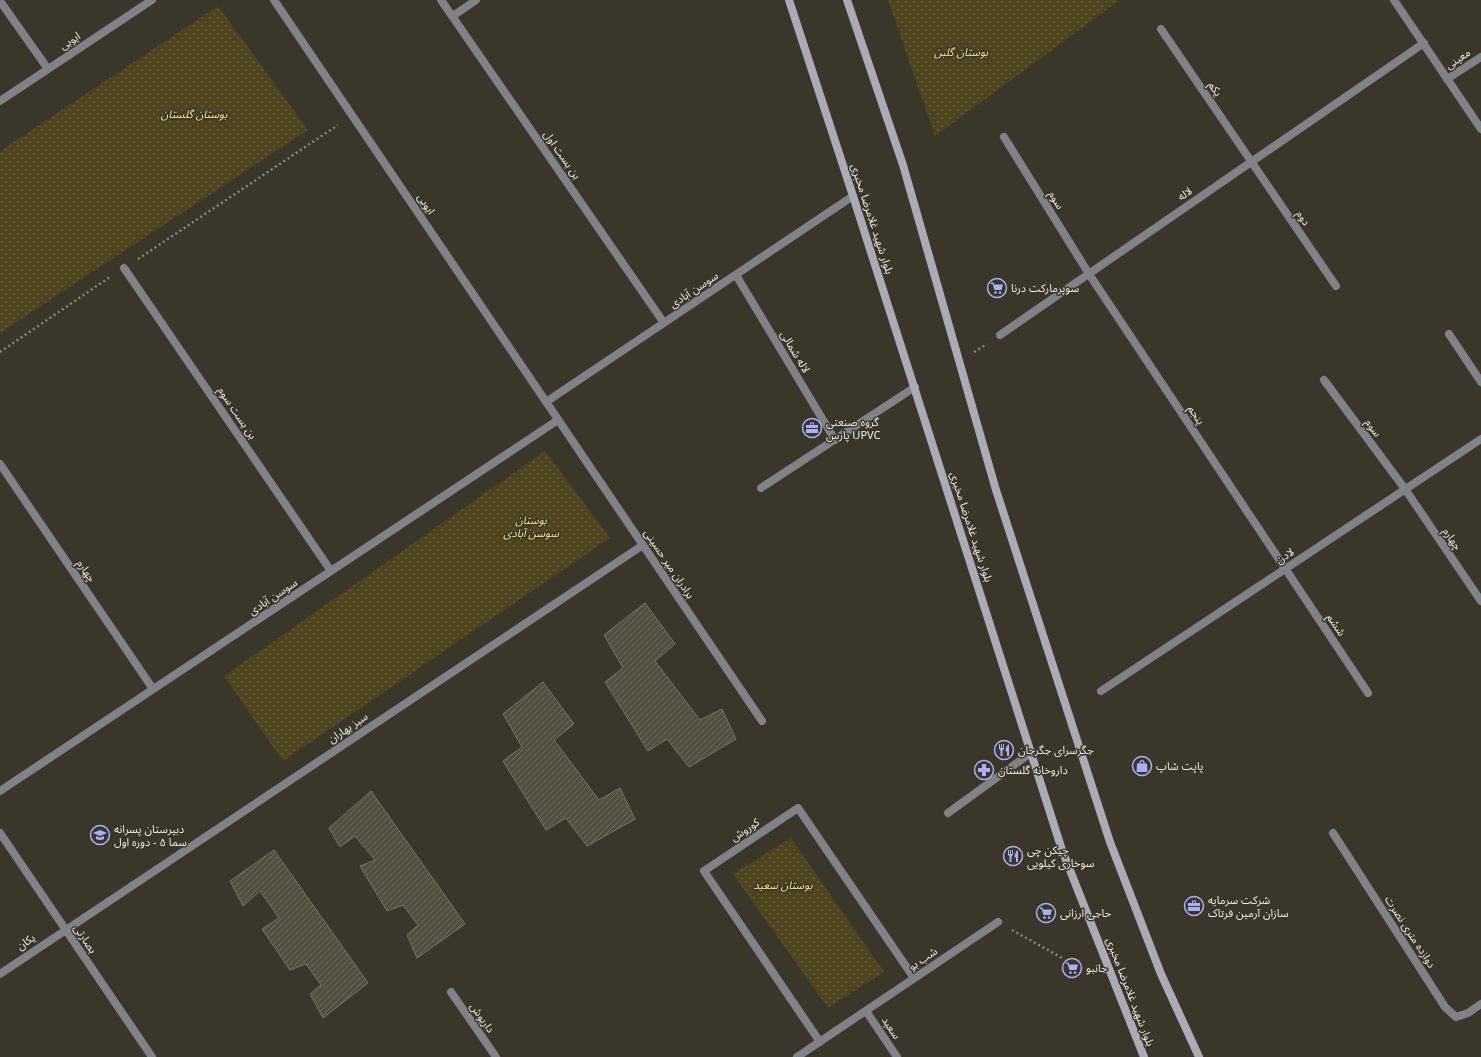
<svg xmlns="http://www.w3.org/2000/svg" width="1481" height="1057" font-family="Georgia,'Noto Sans Arabic',serif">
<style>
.grass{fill:url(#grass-dots)}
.building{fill:url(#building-hatch);stroke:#777466}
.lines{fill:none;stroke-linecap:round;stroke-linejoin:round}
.path{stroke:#89867b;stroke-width:2.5;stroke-dasharray:2 3;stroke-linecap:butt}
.minor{stroke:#818188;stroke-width:8}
.tertiary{stroke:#818188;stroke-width:8}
.secondary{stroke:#aaabb6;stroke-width:8}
.labels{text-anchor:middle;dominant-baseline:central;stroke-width:3;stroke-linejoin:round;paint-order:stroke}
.street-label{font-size:11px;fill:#edebe3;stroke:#3a372a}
.park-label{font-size:11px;font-style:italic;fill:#f9e589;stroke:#3a372a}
.poi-label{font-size:11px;fill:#edebe3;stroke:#3a372a;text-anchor:start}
</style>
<defs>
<pattern id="grass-dots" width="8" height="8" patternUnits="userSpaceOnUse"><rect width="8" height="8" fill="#4d441d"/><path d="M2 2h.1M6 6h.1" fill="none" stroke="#675f3e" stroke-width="1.8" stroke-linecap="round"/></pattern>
<pattern id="building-hatch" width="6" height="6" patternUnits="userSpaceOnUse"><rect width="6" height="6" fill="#524f41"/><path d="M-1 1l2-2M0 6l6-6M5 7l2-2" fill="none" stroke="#6b685c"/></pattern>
</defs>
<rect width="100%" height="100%" fill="#3a372a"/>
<path class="grass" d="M888,0H1120L935,136Z
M218,6L308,130L0,333V151Z
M545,451L610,538L283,761L224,676Z
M791,838L884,972L828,1008L733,874Z"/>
<path class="building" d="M645,603L675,644L655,661L700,720L722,709L736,739L689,767L667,739L648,751L605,682L623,668L604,635Z
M543,682L574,724L554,740L599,800L620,788L635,819L587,846L566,818L546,830L503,761L522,747L503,714Z
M371,791L465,924L417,958L407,935L418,925L403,905L387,911L360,866L375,860L355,836L340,847L329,828Z
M274,850L368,983L323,1018L310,994L321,985L306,964L290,970L262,929L279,918L260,891L243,906L230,881Z"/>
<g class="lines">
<path class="path" d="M138,259L338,125
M0,352L110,277
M974,352L987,344
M1012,930L1064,959"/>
<path class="minor" d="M274,0L762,721
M441,0L664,323
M0,1L48,69
M453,16L476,0
M1161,29L1336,286
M1447,79L1481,57
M0,101L152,0
M1004,137L1089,274L1368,693
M124,268L331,571
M736,275L835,440
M1449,334L1481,382
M1000,335L1424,43
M1324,380L1405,489L1481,601
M546,402L853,196
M0,464L153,689
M761,488L915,387
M1101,691L1481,439
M0,791L558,420
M948,813L1032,752
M0,833L152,1057
M1333,833L1445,1007L1456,1017L1468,1013L1481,1004
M0,974L643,545
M451,992L496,1057
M866,1011L897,1057
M820,1042L704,871L798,808L914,978
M797,1057L998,922"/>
<path class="tertiary" d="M1394,0L1481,129"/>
<path class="secondary" d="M789,0L853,196L1062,850L1144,1057
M847,0L903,165L996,490L1110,842L1161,974L1199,1057"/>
</g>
<defs>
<g id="supermarket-ring" transform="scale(1)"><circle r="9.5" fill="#3a372a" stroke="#abaffb" stroke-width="1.5"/><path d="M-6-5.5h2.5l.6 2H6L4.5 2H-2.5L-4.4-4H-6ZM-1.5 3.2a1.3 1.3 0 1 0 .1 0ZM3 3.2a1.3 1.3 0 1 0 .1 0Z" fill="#abaffb"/></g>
<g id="office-ring" transform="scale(1)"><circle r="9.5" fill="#3a372a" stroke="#abaffb" stroke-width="1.5"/><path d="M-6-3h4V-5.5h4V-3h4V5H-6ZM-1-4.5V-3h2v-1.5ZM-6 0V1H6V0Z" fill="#abaffb"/></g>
<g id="restaurant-ring" transform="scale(1)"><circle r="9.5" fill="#3a372a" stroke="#abaffb" stroke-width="1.5"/><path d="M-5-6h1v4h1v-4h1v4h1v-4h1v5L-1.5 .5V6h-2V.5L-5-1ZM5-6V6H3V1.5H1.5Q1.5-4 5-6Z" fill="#abaffb"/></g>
<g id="shop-ring" transform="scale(1)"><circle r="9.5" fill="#3a372a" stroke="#abaffb" stroke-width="1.5"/><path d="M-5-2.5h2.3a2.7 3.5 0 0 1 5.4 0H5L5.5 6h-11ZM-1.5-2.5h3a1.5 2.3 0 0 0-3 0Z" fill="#abaffb"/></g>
<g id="pharmacy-ring" transform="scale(1)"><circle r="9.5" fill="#3a372a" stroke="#abaffb" stroke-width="1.5"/><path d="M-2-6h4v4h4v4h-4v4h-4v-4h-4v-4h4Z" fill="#abaffb"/></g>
<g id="school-ring" transform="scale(1)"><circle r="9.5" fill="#3a372a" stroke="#abaffb" stroke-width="1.5"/><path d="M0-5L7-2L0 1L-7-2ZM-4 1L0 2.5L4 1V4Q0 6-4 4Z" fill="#abaffb"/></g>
</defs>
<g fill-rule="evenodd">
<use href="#supermarket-ring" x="997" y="288"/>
<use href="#office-ring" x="812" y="428"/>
<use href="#restaurant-ring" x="1004" y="750"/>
<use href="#shop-ring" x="1142" y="766"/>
<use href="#pharmacy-ring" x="984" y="770"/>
<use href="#school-ring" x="100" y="835"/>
<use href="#restaurant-ring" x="1013" y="856"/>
<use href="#office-ring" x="1194" y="906"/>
<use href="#supermarket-ring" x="1046" y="913"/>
<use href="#supermarket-ring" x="1072" y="968"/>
</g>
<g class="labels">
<g class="street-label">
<text transform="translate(70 41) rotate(-34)">ایوبی</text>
<text transform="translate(1458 59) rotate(-34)">معینی</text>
<text transform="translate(1215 89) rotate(56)">یکم</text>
<text transform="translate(562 155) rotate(55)">بن بست اول</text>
<text transform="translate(1185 194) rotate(-35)">لاله</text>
<text transform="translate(1056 200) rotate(58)">سوم</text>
<text transform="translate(426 204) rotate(56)">ایوبی</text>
<text transform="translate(1303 218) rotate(56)">دوم</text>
<text transform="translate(872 219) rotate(72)">بلوار شهید غلامرضا مخبری</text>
<text transform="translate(694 290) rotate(-34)">سوسن آبادی</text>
<text transform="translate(795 352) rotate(59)">لاله شمالی</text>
<text transform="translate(237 413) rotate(56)">بن بست سوم</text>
<text transform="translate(1196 415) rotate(56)">پنجم</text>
<text transform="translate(1373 428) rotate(54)">سوم</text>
<text transform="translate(971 527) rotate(72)">بلوار شهید غلامرضا مخبری</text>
<text transform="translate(1452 539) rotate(56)">چهارم</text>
<text transform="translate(1285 556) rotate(-34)">لادن</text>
<text transform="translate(669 564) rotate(56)">برادران میر حسینی</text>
<text transform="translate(86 571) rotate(56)">چهارم</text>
<text transform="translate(273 597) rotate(-34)">سوسن آبادی</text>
<text transform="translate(1336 625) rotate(56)">ششم</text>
<text transform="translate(348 728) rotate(-34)">سبز بهاران</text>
<text transform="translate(745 830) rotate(-34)">کوروش</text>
<text transform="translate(1410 932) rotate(57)">دوازده متری نصرت</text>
<text transform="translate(85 939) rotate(56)">بصارتی</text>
<text transform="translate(26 942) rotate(-35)">یکان</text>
<text transform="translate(923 959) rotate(-34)">شب بو</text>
<text transform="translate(1130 992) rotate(69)">بلوار شهید غلامرضا مخبری</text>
<text transform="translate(482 1018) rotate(55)">داریوش</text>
<text transform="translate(891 1028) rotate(57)">سعید</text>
</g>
<g class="park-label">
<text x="961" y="52">بوستان گلبن</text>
<text x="194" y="114">بوستان گلستان</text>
<text x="531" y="520">بوستان<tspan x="531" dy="13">سوسن آبادی</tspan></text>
<text x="783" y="885">بوستان سعید</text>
</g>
<g class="poi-label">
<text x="1011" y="288">سوپرمارکت درنا</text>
<text x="826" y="422">گروه صنعتی<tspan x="826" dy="13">پارس UPVC</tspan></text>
<text x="1018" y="750">جگرسرای جگرجان</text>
<text x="1156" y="766">پاپت شاپ</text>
<text x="998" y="770">داروخانه گلستان</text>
<text x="114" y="829">دبیرستان پسرانه<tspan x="114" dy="13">سما ۵ - دوره اول</tspan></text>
<text x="1027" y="850">چیکن چی<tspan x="1027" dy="13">سوخاری کیلویی</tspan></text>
<text x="1208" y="900">شرکت سرمایه<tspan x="1208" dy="13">سازان آرمین فرتاک</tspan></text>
<text x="1060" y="913">حاجی ارزانی</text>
<text x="1086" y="968">جانبو</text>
</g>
</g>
</svg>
